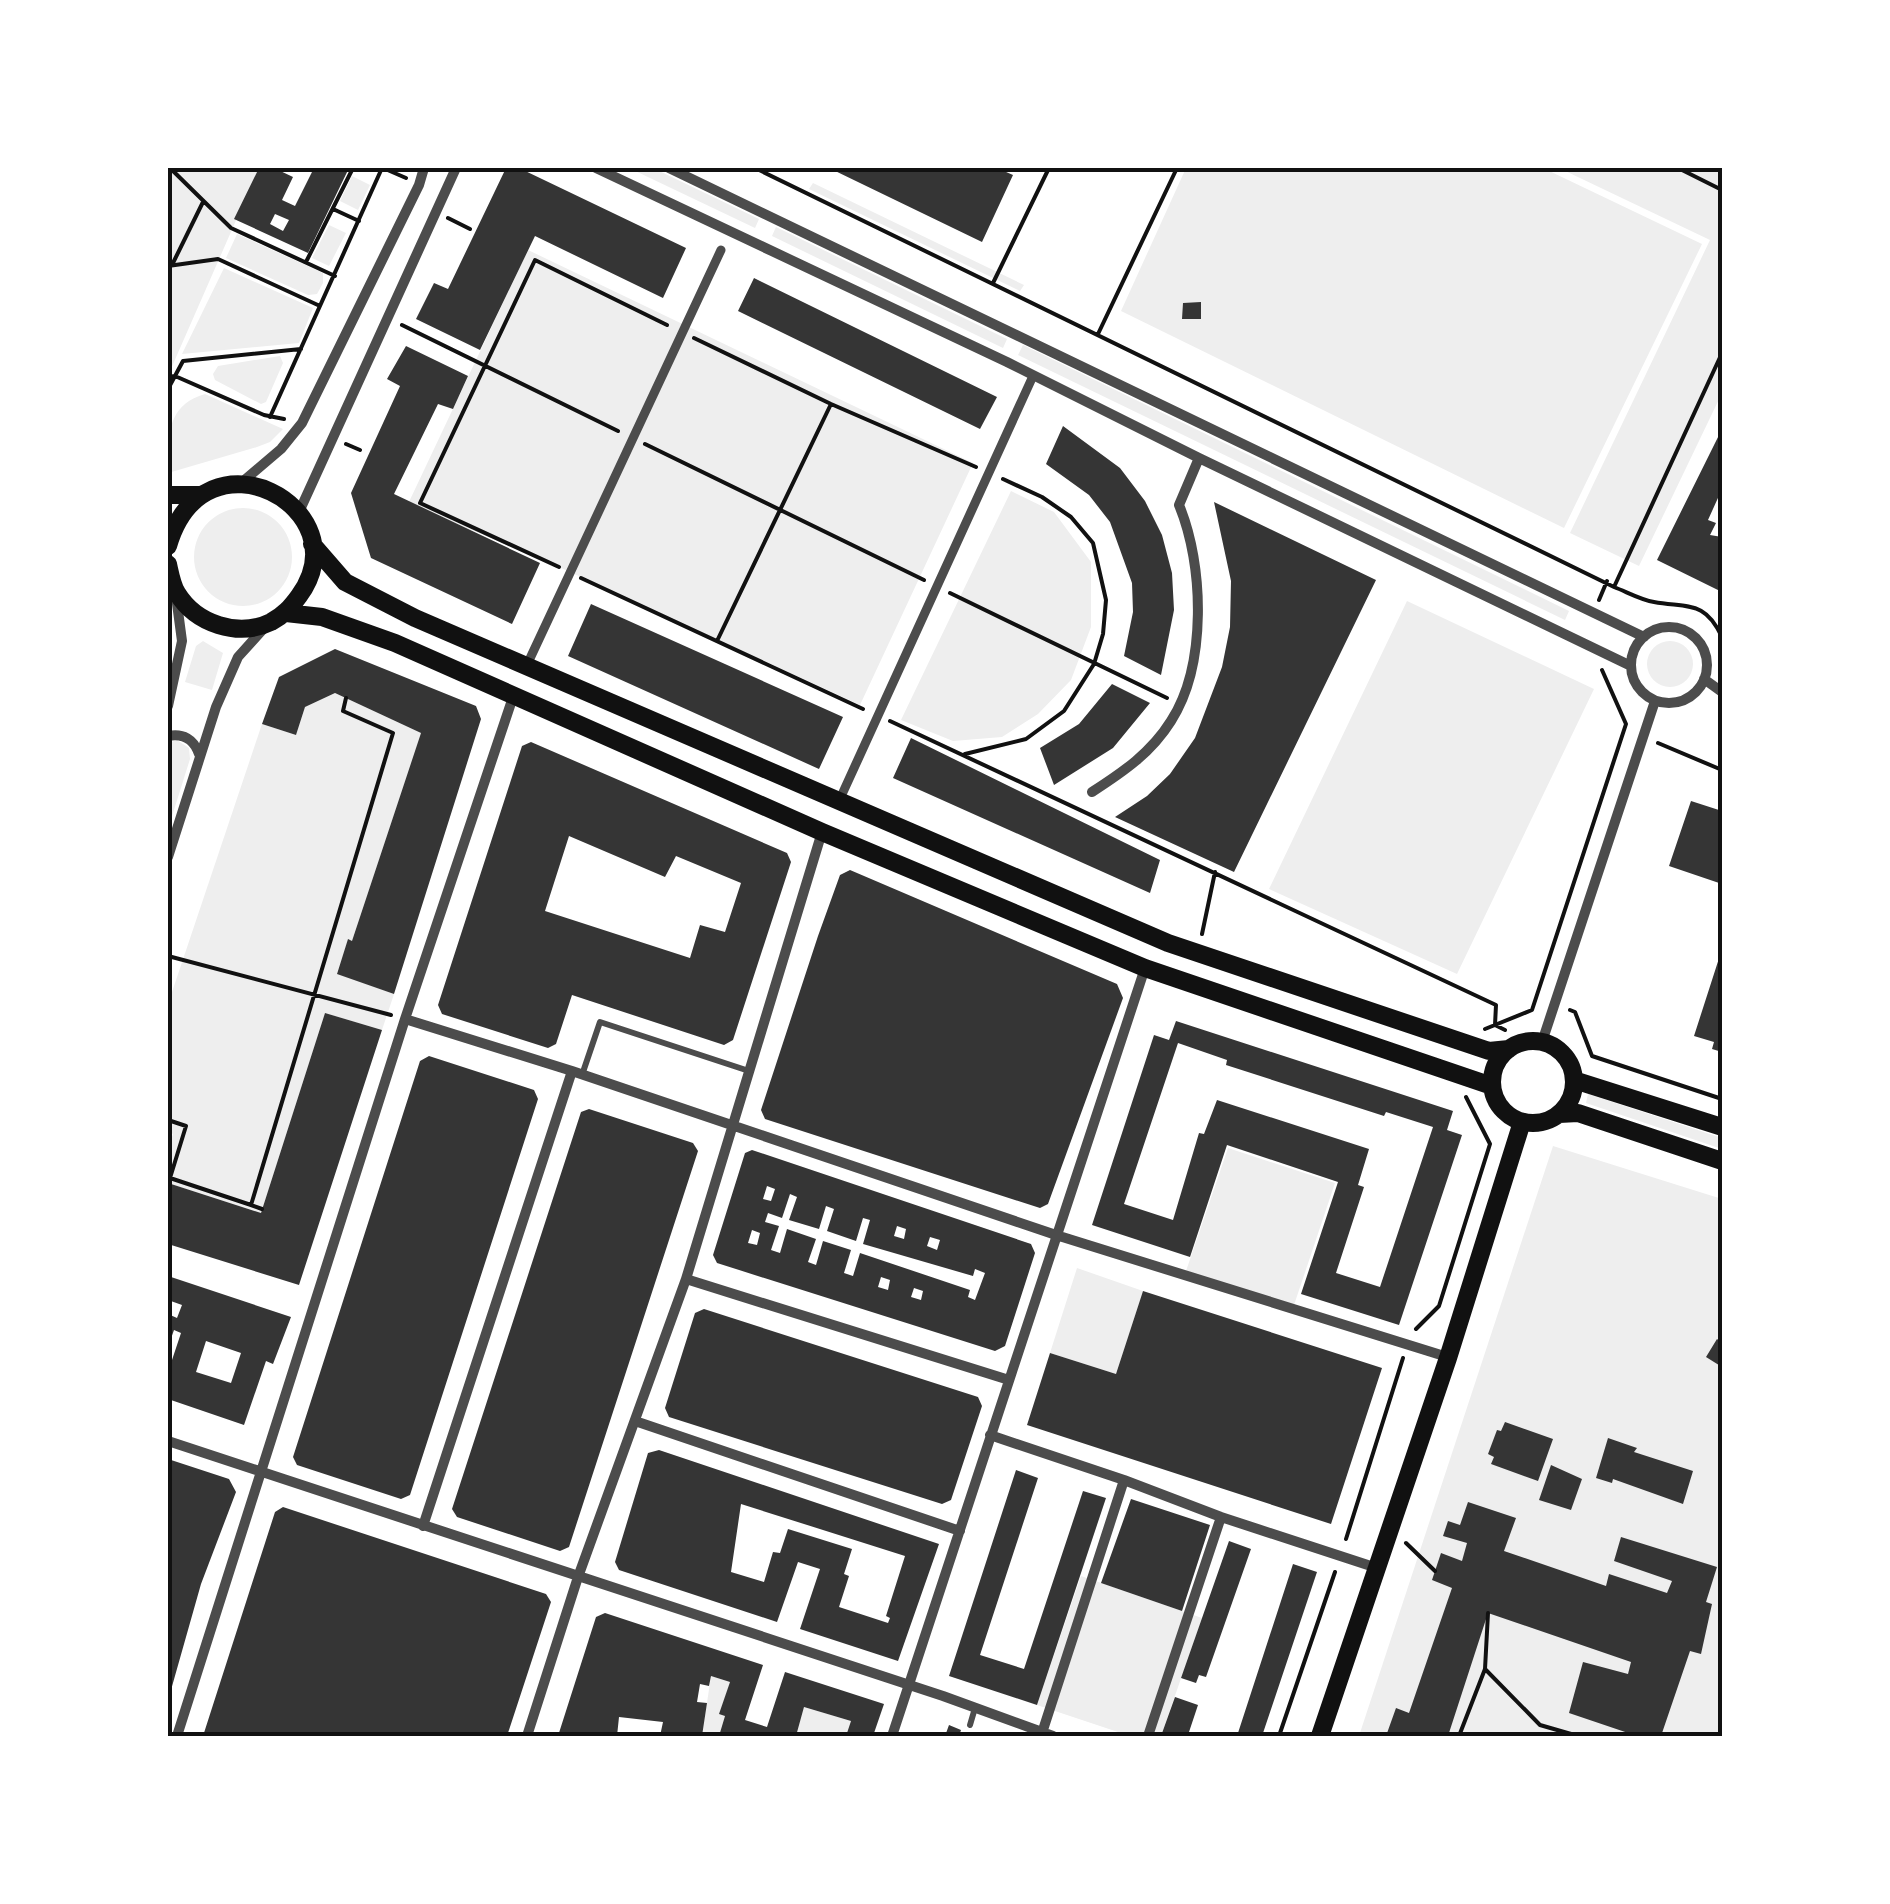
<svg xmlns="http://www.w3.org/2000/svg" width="1890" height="1904" font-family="Bitter,serif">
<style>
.green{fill:#eee}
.building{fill:#353535;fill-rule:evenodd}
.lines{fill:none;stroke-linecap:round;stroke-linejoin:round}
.path{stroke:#111;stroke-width:4}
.service{stroke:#4c4c4c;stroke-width:6}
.pedestrian{stroke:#4c4c4c;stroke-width:9}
.minor{stroke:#4c4c4c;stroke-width:10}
.secondary{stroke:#111;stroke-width:18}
.neatline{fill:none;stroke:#111;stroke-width:4}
</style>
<rect width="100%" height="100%" fill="#fff"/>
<path class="green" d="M168,168H259L170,371L168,370Z
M629,168H653L759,219L755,228Z
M1186,168H1543L1702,244L1564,528L1121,311Z
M1559,168H1722V393L1639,566L1570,533L1710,240Z
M352,176L370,185L358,210L340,201Z
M813,183L1024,285L1020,291L809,189Z
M329,225L346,233L329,266L312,258Z
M776,227L1007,339L1003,348L772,236Z
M237,234L323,273V283L317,294L308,295L226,258Z
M528,250L973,463L860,705L535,556L408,504Z
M224,268L313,308L299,343L182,354Z
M1023,345L1569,611L1565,620L1018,355Z
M280,356L283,363L266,402L261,404L215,380L213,374L218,366Z
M205,394L283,429L270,442L257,447L168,473C167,439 166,405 205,394Z
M1011,491L1054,512L1091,562V627L1071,680L1038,714L1002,737L953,741L901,720Z
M194 557a49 49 0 1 1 98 0a49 49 0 1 1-98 0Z
M1407,601L1594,689L1457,974L1269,889Z
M1647 664a23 23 0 1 1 46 0a23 23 0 1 1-46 0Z
M203,641L223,653L212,690L185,682L196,646Z
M335,693L421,733L352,941L348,940L337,973L394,994L382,1030L325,1013L261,1213L168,1183V1149L173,1134L168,1131V1004L262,724L296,735L305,707Z
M177,740L189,748L190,759L168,829V743Z
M1588,1094L1722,1138V1149L1586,1103Z
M1553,1146L1722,1199V1736H1359Z
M1228,1148L1335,1183L1293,1308L1185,1274Z
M1077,1268L1143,1291L1116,1374L1050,1353Z
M1081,1576L1202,1618L1161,1736H1130L1037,1705Z
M711,1676L730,1682L720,1713L725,1716L719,1736H702Z
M804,1707L851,1721L846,1736H787H796Z"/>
<path class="building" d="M259,168H274L293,177L282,200L295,206L314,168H349L308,253L234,219ZM275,214L289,220L283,231L270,224Z
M506,168H519L686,248L663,298L535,236L480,350L416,319L434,283L448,289Z
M829,168H997L1013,175L982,242Z
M754,278L997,397L980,429L738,311Z
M1201,302V319H1182L1183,303Z
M406,346L468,376L453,409L438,404L394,494L540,563L512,624L371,558L351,493L400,386L387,379Z
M1063,426L1120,468L1145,501L1162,535L1172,573L1174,610L1161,675L1124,656L1133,612L1132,583L1110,522L1089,495L1046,464Z
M1722,429V489L1708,520L1716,523L1710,535L1722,537V592L1657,560Z
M1214,502L1376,580L1234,872L1115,817L1147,796L1170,774L1195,738L1222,667L1230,627L1231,581Z
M591,604L843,717L819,769L568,656Z
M335,649L476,706L481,719L394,994L337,974L348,939L352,941L421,733L335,693L305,707L296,735L262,724L279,677Z
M1112,684L1150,703L1113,748L1054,785L1040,748L1079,724Z
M911,738L1160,860L1150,893L893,778Z
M531,742L787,853L791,862L733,1040L724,1045L572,995L556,1044L548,1048L442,1014L438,1005L522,746ZM569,836L665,877L676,856L741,883L725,932L700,925L690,958L545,911Z
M1691,801L1722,811V884L1669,866Z
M850,870L1117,984L1123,998L1048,1204L1040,1208L765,1119L761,1110L818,936L840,875Z
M1722,949V1052L1712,1049L1714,1042L1694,1036Z
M325,1013L382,1030L299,1285L168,1244V1183L261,1213Z
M1176,1021L1453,1111L1447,1130L1462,1135L1399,1325L1301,1294L1338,1182L1227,1145L1190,1257L1092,1225L1154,1035L1169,1040ZM1178,1043L1227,1060L1226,1065L1384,1116L1386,1112L1433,1127L1380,1287L1336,1273L1364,1187L1358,1185L1369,1149L1217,1100L1204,1134L1199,1133L1173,1220L1124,1204Z
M429,1056L534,1090L538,1099L410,1495L401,1499L297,1465L293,1457L420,1061Z
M589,1109L693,1143L698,1151L569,1547L560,1551L457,1517L452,1509L581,1112Z
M752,1150L1031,1244L1035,1253L1005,1346L995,1351L717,1263L713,1255L745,1153ZM767,1186L775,1189L771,1201L763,1199ZM790,1194L797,1197L789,1220L819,1229L826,1206L834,1209L827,1231L856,1241L863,1218L870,1220L863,1244L973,1276L975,1269L985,1273L975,1300L968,1297L970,1290L860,1253L853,1276L844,1273L851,1250L823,1241L816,1265L808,1262L816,1239L787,1229L780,1253L771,1250L779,1226L765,1222L768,1213L782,1218ZM897,1226L906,1229L904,1239L894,1236ZM752,1230L760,1233L757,1245L748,1243ZM930,1237L940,1240L937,1250L927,1246ZM881,1277L890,1280L888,1290L878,1287ZM914,1288L923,1291L921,1300L911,1297Z
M168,1276L291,1317L273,1364L266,1361L244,1425L168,1399V1372L181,1333L174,1330L168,1347V1314L177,1318L182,1305L168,1300ZM206,1341L241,1353L231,1383L196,1372Z
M1143,1291L1382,1368L1331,1524L1027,1425L1050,1353L1116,1374Z
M704,1309L978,1397L982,1406L951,1500L942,1504L669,1417L665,1408L695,1313Z
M1717,1339L1722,1343V1367L1706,1357Z
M1505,1422L1553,1439L1538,1481L1491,1464L1494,1457L1488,1454L1497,1430L1501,1431Z
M1608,1438L1637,1448L1634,1452L1693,1471L1683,1504L1613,1479L1612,1483L1596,1478Z
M659,1450L939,1544L898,1661L800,1629L820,1569L798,1562L777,1622L619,1570L615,1562L648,1453ZM741,1504L905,1556L886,1616L890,1618L888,1623L839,1607L849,1576L844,1574L852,1549L788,1529L780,1553L773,1552L764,1582L731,1572Z
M168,1459L229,1479L236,1492L201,1584L169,1697Z
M1551,1465L1582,1479L1571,1510L1539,1500Z
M1016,1470L1038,1478L980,1655L1024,1669L1083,1491L1106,1498L1037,1705L949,1676Z
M1131,1499L1210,1525L1182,1611L1101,1583Z
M1468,1502L1516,1518L1504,1551L1606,1586L1609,1574L1667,1593L1672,1581L1614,1561L1621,1537L1717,1567L1706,1602L1712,1604L1701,1654L1690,1651L1661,1736H1637L1569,1713L1583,1662L1628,1674L1631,1662L1488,1613L1448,1736H1386L1396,1708L1409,1713L1452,1588L1432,1580L1441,1553L1462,1561L1467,1543L1443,1536L1448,1521L1460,1525Z
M283,1507L546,1594L551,1602L507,1736H203L275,1512Z
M1229,1541L1251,1549L1206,1677L1199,1675L1196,1683L1181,1678Z
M1293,1564L1317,1572L1262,1736H1237Z
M605,1613L763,1665L745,1720L767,1727L785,1672L884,1704L873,1736H846L851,1721L804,1707L796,1736H719L725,1716L719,1714L730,1682L711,1676L709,1686L700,1684L697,1702L707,1703L702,1736H660L663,1722L619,1717L617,1736H558L596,1617Z
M1175,1697L1198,1705L1189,1732L1200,1736H1161Z
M949,1725L961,1730L959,1736H945Z"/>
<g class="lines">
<path class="path" d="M170,168L231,228L335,276
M383,168L406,178
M755,168L1614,587C1627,592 1641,600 1654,602C1688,608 1705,600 1722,637
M1678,168L1722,190
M333,209L359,221
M448,218L470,229
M306,262L353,168
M172,265L203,202
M168,266L218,259L320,306
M993,283L1049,168
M402,325L618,431
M1098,334L1177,168
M694,338L831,404L976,467
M168,377L175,376L264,415L284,419
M168,389L183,361L301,349
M270,417L382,168
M346,444L360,450
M645,444L924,580
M559,567L420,503L535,260L667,325
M581,578L863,709
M1614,587L1722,353
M950,593L1167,698
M1599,600L1607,581
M717,641L831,404
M890,721L1496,1005L1495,1025L1505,1030
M1658,743L1722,770
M965,754L1026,739L1064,711L1094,664L1103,634L1106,600L1093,543L1071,517L1042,497L1003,479
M1202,934L1215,872
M168,956L391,1015
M1570,1010L1575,1012L1592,1056L1722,1099
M1485,1029L1532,1010L1626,724L1602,670
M168,1120L186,1126L170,1178L251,1205L393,733L343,711L346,698
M251,1205L262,1209
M1416,1329L1439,1306L1490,1144L1466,1097
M1346,1539L1403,1358
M1406,1543L1435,1571
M1485,1669L1540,1725L1578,1736
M1279,1736L1335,1572
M1459,1736L1485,1669L1488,1613
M1628,1736V1734"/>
<path class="service" d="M582,1075L600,1022L749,1071
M970,1725L975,1708"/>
<path class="pedestrian" d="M526,667L721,250
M839,801L1033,376"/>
<path class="minor" d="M596,168L1007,362L1199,458L1631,666
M669,168L1644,637
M241,483L281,449L302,423L419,185L424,168
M299,512L456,168
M1631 665a38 38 0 1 1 76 0a38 38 0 1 1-76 0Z
M1704,679L1722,692
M168,706L182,641L176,596
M168,736C183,733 194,739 199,754
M1092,792C1123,772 1151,753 1171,721C1207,665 1204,565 1179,505L1199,458
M168,857L216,707L238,657L266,626
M405,1019L572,1071L1056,1235L1441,1355
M1542,1042L1655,701
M686,1279L1009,1380
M635,1421L960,1531
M990,1435L1124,1480L1221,1517L1377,1568
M168,1441L943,1696L1053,1736
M423,1526L572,1071
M1042,1733L1124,1480
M177,1736L405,1019L513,697
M527,1736L578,1577L686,1279L822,832
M892,1736L1145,968
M1148,1736L1221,1517"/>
<path class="secondary" d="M168,495H200
M312,544L345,582L415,618L1168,943L1489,1051L1509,1049
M168,546C204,422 363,509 299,596C291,607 284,615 271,622C238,638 196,624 177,593C172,585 170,573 168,564
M286,613L322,617L395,643L822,832L1145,968L1492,1086
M1492 1082a41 41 0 1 1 82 0a41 41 0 1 1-82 0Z
M1574,1080L1722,1127
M1559,1114L1578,1113L1722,1161
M1320,1736L1448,1358L1522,1122"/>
</g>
<rect width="1890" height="1904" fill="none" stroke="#ffffff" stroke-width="340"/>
<rect x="170" y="170" width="1550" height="1564" class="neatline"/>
</svg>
